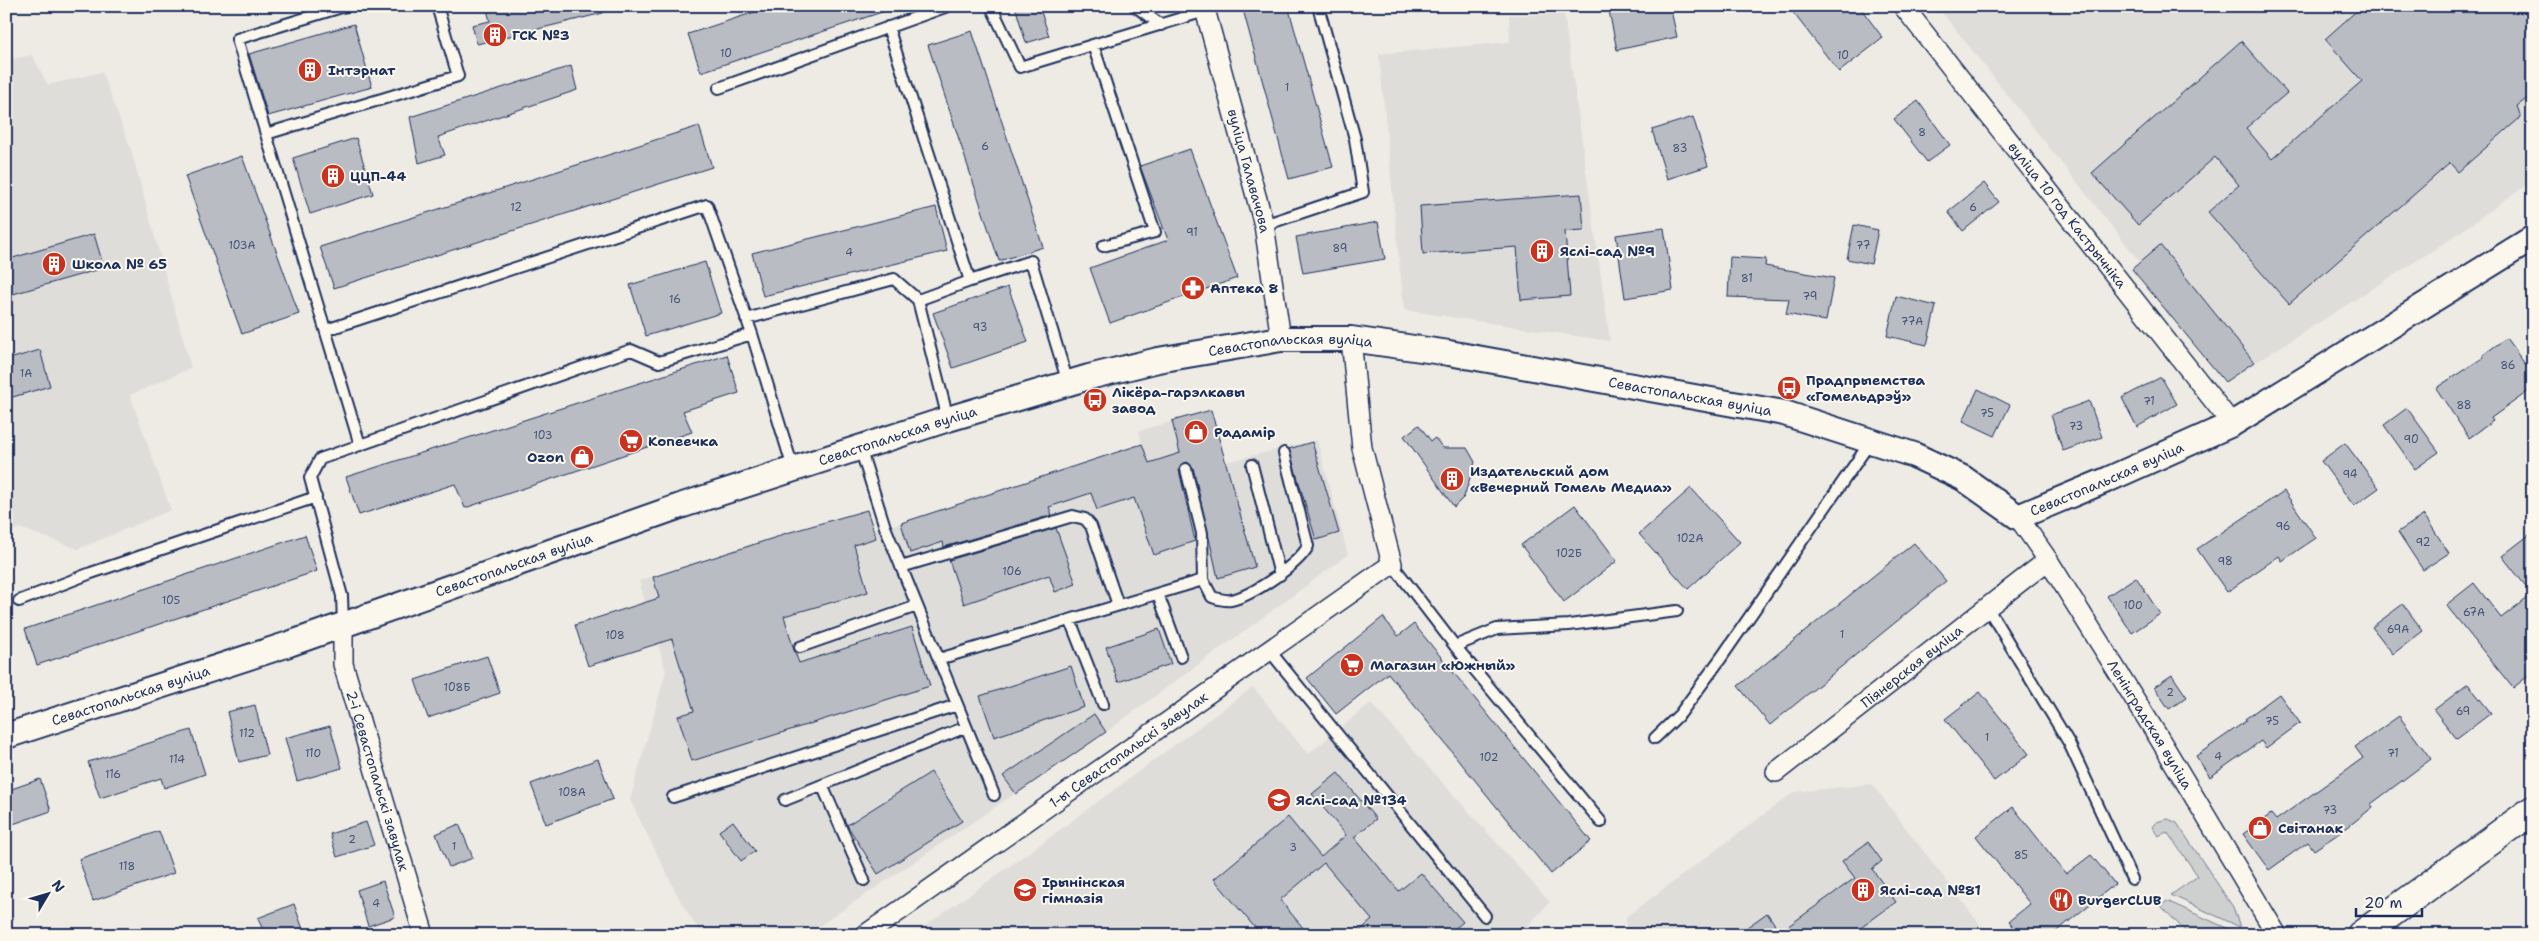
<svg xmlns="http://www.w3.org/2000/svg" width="2539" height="941" font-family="'Shantell Sans',sans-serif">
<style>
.built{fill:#deddda}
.green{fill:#cecfcf;stroke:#747f96}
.building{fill:#b9bcc3;stroke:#1b2f5e}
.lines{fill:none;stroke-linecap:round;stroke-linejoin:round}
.service-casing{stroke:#1b2f5e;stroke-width:14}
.minor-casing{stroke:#1b2f5e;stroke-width:22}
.tertiary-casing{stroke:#1b2f5e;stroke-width:28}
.primary-casing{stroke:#1b2f5e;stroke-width:31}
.service{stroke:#fbf7ec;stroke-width:10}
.minor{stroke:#fbf7ec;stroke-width:19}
.tertiary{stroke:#fbf7ec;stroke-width:24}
.primary{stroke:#fbf7ec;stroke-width:28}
.labels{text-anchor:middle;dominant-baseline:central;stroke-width:4;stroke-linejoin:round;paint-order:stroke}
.number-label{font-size:11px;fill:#425277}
.poi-label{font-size:14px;font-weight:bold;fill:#1b2f5e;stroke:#fbf7ec;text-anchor:start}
.street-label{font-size:14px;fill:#1b2f5e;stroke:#fbf7ec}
</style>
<rect width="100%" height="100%" fill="#eeebe4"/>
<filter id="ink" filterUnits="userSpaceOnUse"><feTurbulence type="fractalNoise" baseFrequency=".02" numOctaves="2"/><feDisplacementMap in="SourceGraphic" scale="10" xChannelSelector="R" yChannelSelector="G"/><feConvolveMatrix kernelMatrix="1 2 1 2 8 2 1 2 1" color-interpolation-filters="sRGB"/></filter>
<g filter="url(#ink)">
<path class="built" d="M1937,6H2533V180L2449,240L2225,382L2132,269L2140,262Z
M1564,14L1610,341L1404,310L1379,54L1510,42L1509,15Z
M32,55L48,85L102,72L131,150L191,368L130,395L171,510L78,549L20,528L6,533V60Z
M1211,410L1226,462L1317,440L1348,555L1106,732L806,935H702L682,904L630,800L666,671L639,581L780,535L867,510L874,530L901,523L1142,444L1139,431Z
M1253,687L1308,754L1371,703L1550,902L1519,935H912L1038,846Z
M1872,784L1988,935H1626V917L1794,792Z"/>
<path class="green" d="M2168,819L2177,823L2233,907L2240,927L2171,895L2198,876L2167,832L2158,836L2152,827L2156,822Z
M2167,901L2231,930L2189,935L2161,906Z"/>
<path class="building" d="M486,6H602L603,13L477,44L472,25L490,21Z
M773,6H887L888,10L701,72L688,34Z
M1015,6H1039L1049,36L1026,43Z
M1242,6H1288L1333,167L1289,179Z
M1608,6H1670L1677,37L1617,50Z
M1788,6H1859L1883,38L1839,72Z
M2362,6H2533V94L2517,106L2521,117L2458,172L2450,163L2289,304L2208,212L2239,185L2215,157L2138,225L2092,173L2241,41L2287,93L2246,128L2272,159L2362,81L2325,39Z
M354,24L372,87L268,116L249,54Z
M972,31L1043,247L999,261L928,45Z
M571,66L577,90L438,137L445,155L419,163L410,117Z
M1918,101L1950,145L1927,162L1894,119Z
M1693,117L1708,166L1667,179L1652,130Z
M699,126L712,167L334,288L320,247Z
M356,138L373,194L310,214L293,158Z
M1190,149L1237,278L1110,323L1090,268L1168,240L1140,166Z
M242,156L299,314L242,334L185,176Z
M1984,183L1999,202L1963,231L1948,212Z
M1581,194L1584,230L1565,231L1570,296L1521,300L1517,247L1423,254L1420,206Z
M936,207L947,251L763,296L752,253Z
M1378,222L1385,259L1303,273L1296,237Z
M1854,225L1878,230L1871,264L1847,259Z
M1664,228L1673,290L1625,298L1616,235Z
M94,234L104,268L6,296V260Z
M2160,245L2254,362L2225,382L2132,269Z
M1730,257L1766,259L1765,266L1834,278L1826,321L1786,314L1789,299L1728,297Z
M705,262L721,313L646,336L630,285Z
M1008,287L1028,342L953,368L933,313Z
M1896,296L1936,306L1927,345L1887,336Z
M2506,338L2533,375V388L2491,418L2493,421L2469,438L2436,388L2484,357L2483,355Z
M40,350L50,386L6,399V360Z
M727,355L739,393L683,411L692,432L465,508L455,484L359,515L346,477Z
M2161,377L2177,404L2137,427L2122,398Z
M1978,389L2010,405L1995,436L1963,421Z
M2089,401L2102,437L2063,451L2051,415Z
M2407,408L2439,452L2415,469L2384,425Z
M1211,410L1255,567L1218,578L1193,467L1187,462L1181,464L1179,470L1195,541L1154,555L1134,498L1097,510L1091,493L1049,507L1052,515L944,547L943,542L910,553L901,523L1142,444L1149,463L1180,453L1172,421Z
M1419,425L1431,441L1435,438L1443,448H1467L1475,462L1464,497L1454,507L1404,436Z
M1312,442L1339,533L1316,540L1289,449Z
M2345,443L2379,488L2354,506L2321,461Z
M1691,488L1740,542L1688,589L1639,534Z
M2284,491L2316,538L2282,561L2279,556L2227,592L2197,549Z
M1575,505L1617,561L1564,602L1521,545Z
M867,510L876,538L854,545L868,592L784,616L794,650L799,663L912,627L930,686L692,761L678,716L694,711L672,639L588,666L575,625L659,598L653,577L780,536V535Z
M2424,515L2449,553L2423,570L2398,532Z
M1056,528L1076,584L1055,592L1049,575L964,604L949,560Z
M2533,532V672L2513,688L2446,605L2474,583L2501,618L2532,594L2502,556Z
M305,535L317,571L37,665L25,629Z
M1914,543L1946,581L1770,725L1738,686Z
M2136,577L2160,614L2132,633L2107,596Z
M2403,604L2423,631L2393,654L2372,627Z
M1383,617L1398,636L1414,624L1591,841L1551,874L1388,673L1336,714L1307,678Z
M1159,629L1171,664L1118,682L1106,647Z
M487,656L500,693L428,718L415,680Z
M1071,666L1084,707L994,737L980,696Z
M2172,675L2187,697L2169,709L2154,687Z
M2468,684L2491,713L2457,739L2434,710Z
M1980,692L2029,754L1994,781L1945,719Z
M2279,694L2300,723L2266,748L2261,741L2210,777L2196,756L2246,721L2245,719Z
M255,705L267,755L239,762L227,712Z
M1094,714L1106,732L1016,794L1003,776Z
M2399,716L2431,759L2371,804L2373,807L2344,830L2314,850L2308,842L2269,870L2243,834L2271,814L2276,820L2363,758L2355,747Z
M330,726L342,768L297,781L285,738Z
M191,730L205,774L164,788L161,778L100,798L88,762Z
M598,759L613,799L546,824L531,784Z
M931,772L962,821L878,874L847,825Z
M1338,773L1376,819L1354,837L1399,891L1421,873L1463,922L1447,935H1355L1372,920L1324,863L1280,900L1309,935H1261L1214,879L1288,817L1321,857L1346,835L1312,794Z
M40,779L51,811L13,824L6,806V791Z
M2013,807L2066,874L2091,855L2115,884L2052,935H2020L2009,921L2030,904L1976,836Z
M733,821L755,851L741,861L719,831Z
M366,822L374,845L337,857L330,834Z
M459,824L473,858L449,867L436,834Z
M159,831L174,873L93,901L79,859Z
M1868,842L1882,861L1872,869L1896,902L1851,935H1736L1767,913L1780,932L1855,878L1842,861Z
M383,881L395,917L368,926L357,890Z
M294,904L305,935H265L258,918Z"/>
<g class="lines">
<g class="service-casing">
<path id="service" d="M345,6L237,39L266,134L458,76L437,6
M991,6L1020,67L1205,11
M1135,6L1161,25
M888,27L970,281L1031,261L1068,383
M1093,45L1155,232L1103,246
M719,88L948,6
M266,134L360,445
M1264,225L1363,192L1355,139L1318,6
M746,319L894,279L918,300
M326,330L707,205L752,334
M948,419L918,300L970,281
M860,448L885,527L994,795
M1252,465L1280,575
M1186,469L1202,533L1203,580
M1392,564L1455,646L1601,822
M901,567L1073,516L1085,519L1091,526L1118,605
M1158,594L1181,657
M19,601L91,573L316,497
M1987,607L2069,743L2132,879
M1070,620L1103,704
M343,624L342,596L310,478L320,459L631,350L659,362L752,334L793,468
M1455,646L1497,629L1569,625L1677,611
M800,647L917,606
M1269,650L1485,916
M939,659L1203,580L1212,597C1219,599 1224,601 1231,600C1252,596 1299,564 1308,546L1284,453
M1655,738L1680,714L1721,658L1871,441
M822,785L864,880
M673,797L957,705
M785,800L966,727"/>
</g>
<g class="minor-casing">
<g id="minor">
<path id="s1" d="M1204,6L1264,225L1281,339"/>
<path id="s2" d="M1903,6L2232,424"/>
<path id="s3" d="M2018,517L2048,560L2159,738L2277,935"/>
<path id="s4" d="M343,625V664L424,935"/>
<path id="s5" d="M1776,772L2048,560"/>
<path id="s6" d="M865,935L1392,564L1362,448L1351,339"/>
</g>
</g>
<g class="tertiary-casing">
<g id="tertiary">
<path id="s7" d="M6,736L289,644L683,505L948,419L1089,377L1158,360L1281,339H1351L1449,353L1784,413L1914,455L1963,478L2018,517L2109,479L2232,424L2533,238"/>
</g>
</g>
<g class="primary-casing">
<path id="primary" d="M2361,935L2533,810"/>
</g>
<use href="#service" class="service"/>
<use href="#minor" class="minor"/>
<use href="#tertiary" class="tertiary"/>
<use href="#primary" class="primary"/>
</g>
</g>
<defs>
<g id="building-disc" transform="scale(1.25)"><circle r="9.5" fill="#c8321e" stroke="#fbf7ec"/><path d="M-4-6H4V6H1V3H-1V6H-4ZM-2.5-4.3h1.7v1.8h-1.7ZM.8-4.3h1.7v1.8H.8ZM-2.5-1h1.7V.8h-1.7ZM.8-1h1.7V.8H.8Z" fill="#fff"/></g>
<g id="pharmacy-disc" transform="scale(1.25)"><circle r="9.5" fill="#c8321e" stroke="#fbf7ec"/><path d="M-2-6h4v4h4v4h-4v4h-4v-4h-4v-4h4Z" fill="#fff"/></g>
<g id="bus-disc" transform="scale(1.25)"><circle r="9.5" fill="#c8321e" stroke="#fbf7ec"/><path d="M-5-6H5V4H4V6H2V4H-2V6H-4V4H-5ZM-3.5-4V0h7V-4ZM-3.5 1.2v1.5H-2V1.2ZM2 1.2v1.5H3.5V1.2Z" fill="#fff"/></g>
<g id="shop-disc" transform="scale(1.25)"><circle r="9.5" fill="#c8321e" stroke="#fbf7ec"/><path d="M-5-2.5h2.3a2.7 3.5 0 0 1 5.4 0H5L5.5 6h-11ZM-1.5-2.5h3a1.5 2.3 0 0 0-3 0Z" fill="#fff"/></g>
<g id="supermarket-disc" transform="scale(1.25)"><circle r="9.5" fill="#c8321e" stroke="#fbf7ec"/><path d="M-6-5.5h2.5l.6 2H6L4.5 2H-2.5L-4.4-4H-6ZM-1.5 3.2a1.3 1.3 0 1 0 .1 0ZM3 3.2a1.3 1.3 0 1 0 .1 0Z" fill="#fff"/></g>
<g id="school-disc" transform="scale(1.25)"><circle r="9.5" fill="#c8321e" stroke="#fbf7ec"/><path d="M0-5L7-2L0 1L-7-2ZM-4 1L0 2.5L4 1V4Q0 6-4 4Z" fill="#fff"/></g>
<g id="restaurant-disc" transform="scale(1.25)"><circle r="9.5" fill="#c8321e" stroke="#fbf7ec"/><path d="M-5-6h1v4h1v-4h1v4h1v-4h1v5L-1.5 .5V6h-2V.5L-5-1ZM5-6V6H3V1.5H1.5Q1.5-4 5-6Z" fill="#fff"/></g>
</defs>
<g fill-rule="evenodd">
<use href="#building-disc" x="495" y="35"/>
<use href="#building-disc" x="310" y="70"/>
<use href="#building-disc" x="333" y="176"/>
<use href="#building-disc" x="1542" y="251"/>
<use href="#building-disc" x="54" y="264"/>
<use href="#pharmacy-disc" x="1193" y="288"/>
<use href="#bus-disc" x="1789" y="388"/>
<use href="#bus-disc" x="1095" y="400"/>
<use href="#shop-disc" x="1196" y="432"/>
<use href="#supermarket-disc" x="631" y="441"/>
<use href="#shop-disc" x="582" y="457"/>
<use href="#building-disc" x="1452" y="479"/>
<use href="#supermarket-disc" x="1352" y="665"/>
<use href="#school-disc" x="1279" y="800"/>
<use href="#shop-disc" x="2260" y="828"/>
<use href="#school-disc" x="1025" y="890"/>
<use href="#building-disc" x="1863" y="890"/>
<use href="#restaurant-disc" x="2061" y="900"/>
</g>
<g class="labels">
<g class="number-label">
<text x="726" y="53">10</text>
<text x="1843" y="55">10</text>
<text x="1287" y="87">1</text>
<text x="1922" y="132">8</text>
<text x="985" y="146">6</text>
<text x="1680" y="148">83</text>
<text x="516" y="207">12</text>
<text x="1973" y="207">6</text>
<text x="1192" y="232">91</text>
<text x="242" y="245">103А</text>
<text x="1863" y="245">77</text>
<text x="1340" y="248">89</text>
<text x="849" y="252">4</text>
<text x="1747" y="278">81</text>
<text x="1810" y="296">79</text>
<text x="675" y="299">16</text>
<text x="1912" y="321">77А</text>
<text x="980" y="327">93</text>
<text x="2508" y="365">86</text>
<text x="26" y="373">1А</text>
<text x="2149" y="401">71</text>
<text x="2464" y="405">88</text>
<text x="1987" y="413">75</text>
<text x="2076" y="426">73</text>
<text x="543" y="435">103</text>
<text x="2411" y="439">90</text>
<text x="2350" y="474">94</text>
<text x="2283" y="526">96</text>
<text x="1690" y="538">102А</text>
<text x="2423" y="542">92</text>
<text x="1569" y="553">102Б</text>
<text x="2225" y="561">98</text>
<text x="1012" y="571">106</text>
<text x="171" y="600">105</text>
<text x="2133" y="605">100</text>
<text x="2474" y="612">67А</text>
<text x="2398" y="629">69А</text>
<text x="1842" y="634">1</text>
<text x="615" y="635">108</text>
<text x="457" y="687">108Б</text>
<text x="2170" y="692">2</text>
<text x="2463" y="711">69</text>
<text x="2272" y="721">75</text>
<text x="247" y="733">112</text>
<text x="1987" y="737">1</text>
<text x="313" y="753">110</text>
<text x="2393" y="753">71</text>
<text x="2218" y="756">4</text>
<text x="1489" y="757">102</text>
<text x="177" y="759">114</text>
<text x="113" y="774">116</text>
<text x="572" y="792">108А</text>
<text x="2330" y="810">73</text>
<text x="352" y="839">2</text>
<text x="454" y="846">1</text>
<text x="1293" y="847">3</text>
<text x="2021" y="855">85</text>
<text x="127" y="866">118</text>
<text x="376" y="903">4</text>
</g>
<g class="poi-label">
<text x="512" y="35">ГСК №3</text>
<text x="328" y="70">Інтэрнат</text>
<text x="350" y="176">ЦЦП-44</text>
<text x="1560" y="251">Яслі-сад №9</text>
<text x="72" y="264">Школа № 65</text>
<text x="1210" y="288">Аптека 8</text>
<text x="1806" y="380">Прадпрыемства<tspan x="1806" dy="16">«Гомельдрэў»</tspan></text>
<text x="1112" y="392">Лікёра-гарэлкавы<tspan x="1112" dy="16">завод</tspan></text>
<text x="1214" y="432">Радамір</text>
<text x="648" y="441">Копеечка</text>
<text x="564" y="457" text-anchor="end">Ozon</text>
<text x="1470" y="471">Издательский дом<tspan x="1470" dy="16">«Вечерний Гомель Медиа»</tspan></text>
<text x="1370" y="665">Магазин «Южный»</text>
<text x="1296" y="800">Яслі-сад №134</text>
<text x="2278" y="828">Світанак</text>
<text x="1042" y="882">Ірынінская<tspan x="1042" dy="16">гімназія</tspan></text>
<text x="1880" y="890">Яслі-сад №81</text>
<text x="2078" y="900">BurgerCLUB</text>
</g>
<g class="street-label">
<text stroke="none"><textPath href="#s1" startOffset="171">вуліца Галавачова</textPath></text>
<text stroke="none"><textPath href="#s2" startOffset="266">вуліца 10 год Кастрычніка</textPath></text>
<text stroke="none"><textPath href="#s7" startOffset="1346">Севастопальская вуліца</textPath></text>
<text stroke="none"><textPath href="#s7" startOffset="1751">Севастопальская вуліца</textPath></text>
<text stroke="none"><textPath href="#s7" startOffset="941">Севастопальская вуліца</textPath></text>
<text stroke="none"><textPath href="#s7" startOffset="2201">Севастопальская вуліца</textPath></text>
<text stroke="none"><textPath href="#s7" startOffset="536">Севастопальская вуліца</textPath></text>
<text stroke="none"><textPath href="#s5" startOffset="172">Піянерская вуліца</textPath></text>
<text stroke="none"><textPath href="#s7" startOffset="131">Севастопальская вуліца</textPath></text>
<text stroke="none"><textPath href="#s3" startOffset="246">Ленінградская вуліца</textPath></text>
<text stroke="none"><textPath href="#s6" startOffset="322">1-ы Севастопальскі завулак</textPath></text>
<text stroke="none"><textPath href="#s4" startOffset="161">2-і Севастопальскі завулак</textPath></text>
</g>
</g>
<rect width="2539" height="941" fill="none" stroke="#fbf7ec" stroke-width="25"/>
<rect x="12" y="12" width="2514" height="916" fill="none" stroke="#1b2f5e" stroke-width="2" filter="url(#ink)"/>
<g transform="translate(48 894) rotate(52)" stroke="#fbf7ec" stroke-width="4" paint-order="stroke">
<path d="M0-4L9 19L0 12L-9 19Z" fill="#1b2f5e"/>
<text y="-8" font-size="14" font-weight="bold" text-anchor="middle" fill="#1b2f5e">N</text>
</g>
<path d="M2356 908v8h66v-8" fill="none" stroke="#1b2f5e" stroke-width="2.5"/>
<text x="2364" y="908" font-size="15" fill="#1b2f5e" stroke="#fbf7ec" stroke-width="4" paint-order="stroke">20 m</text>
</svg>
